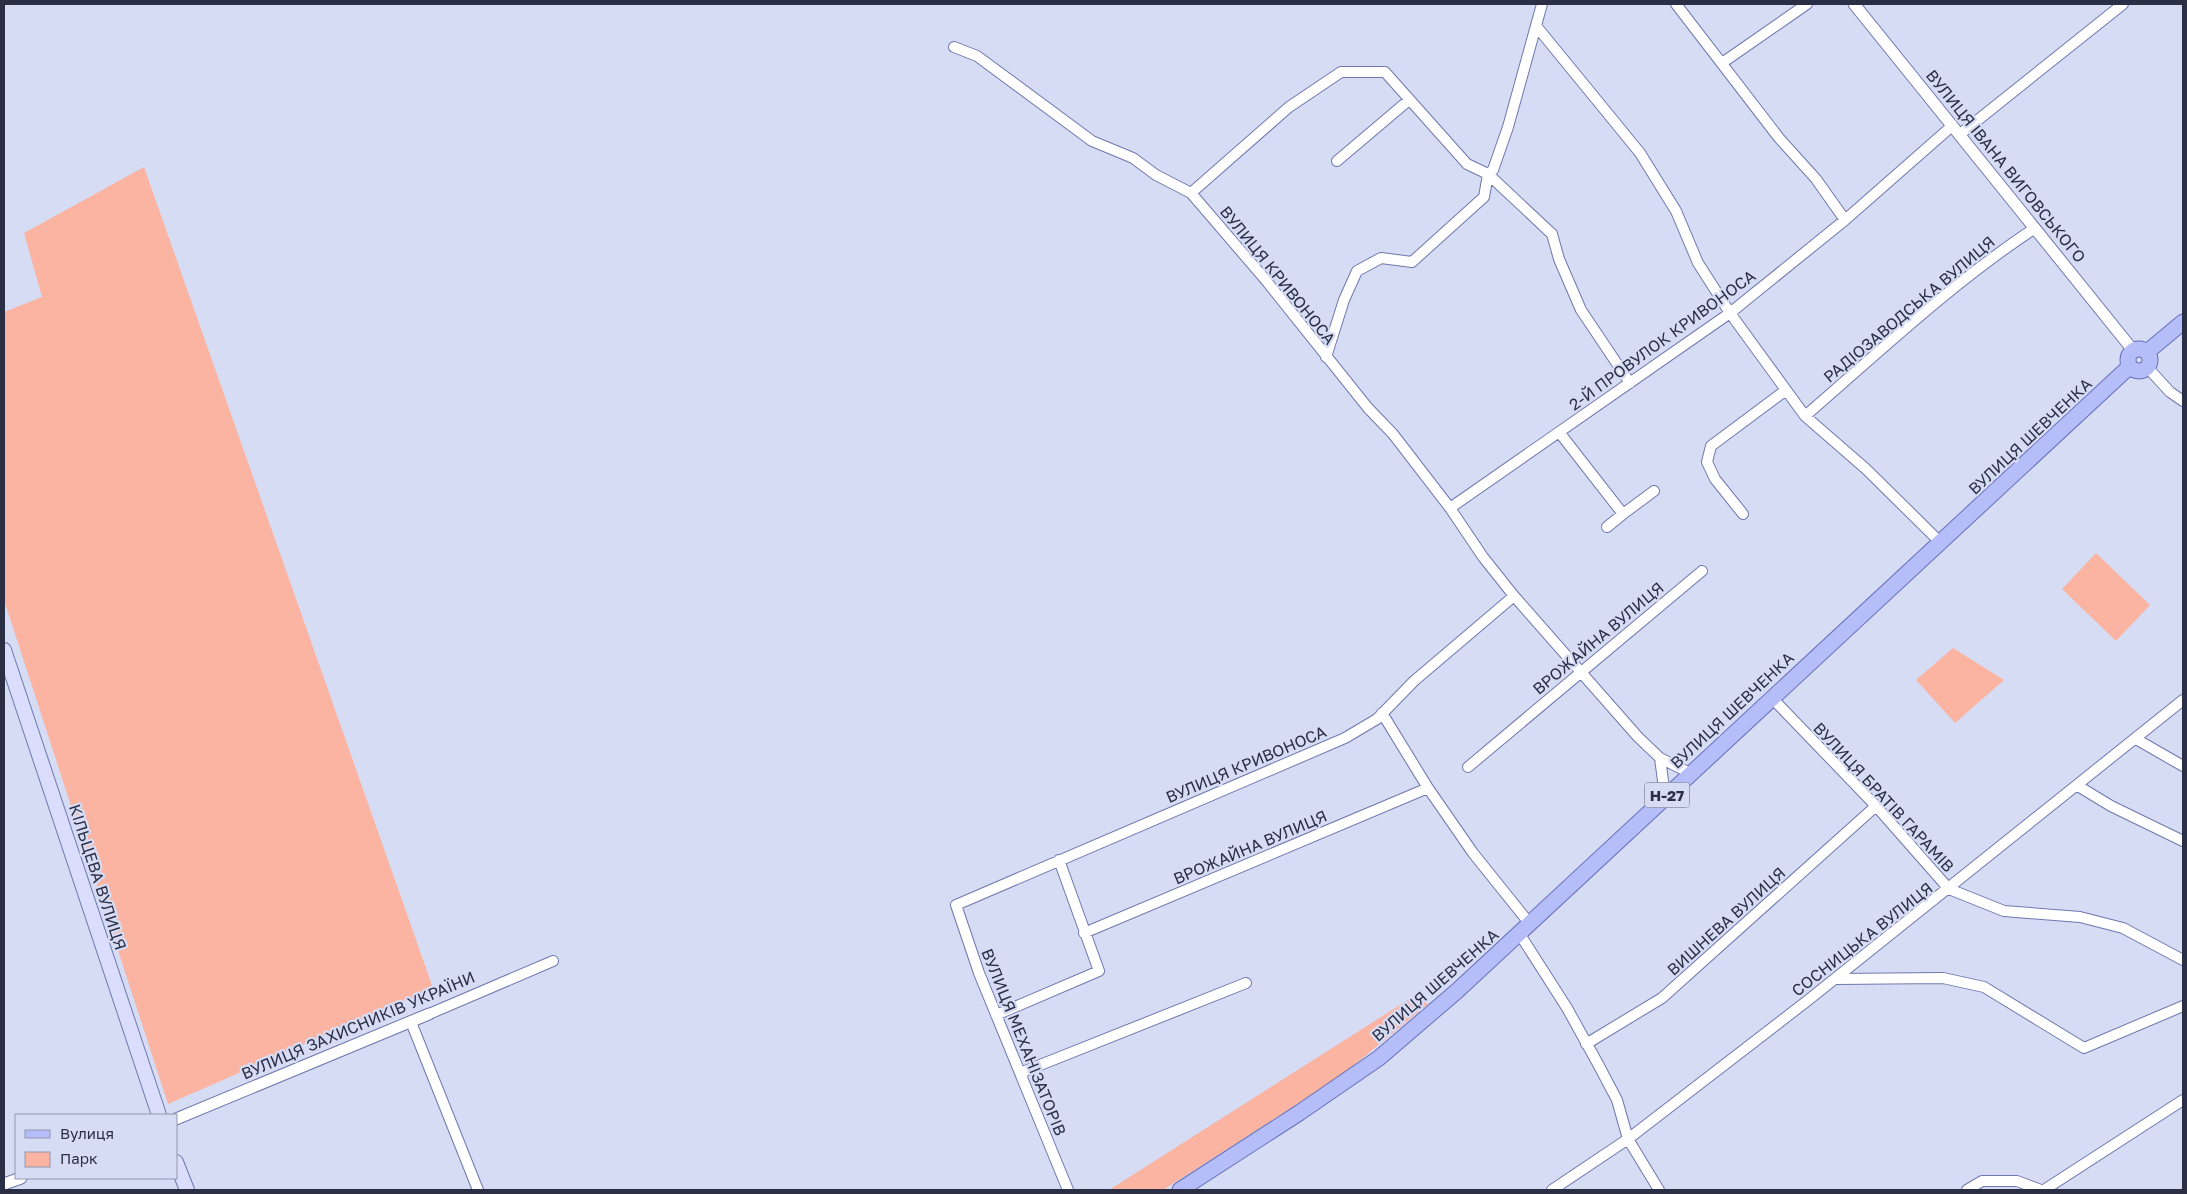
<svg xmlns="http://www.w3.org/2000/svg" width="2187" height="1194" font-family="'Golos Text',sans-serif">
<style>
.green{fill:#fab4a1}
.lines{fill:none;stroke-linecap:round;stroke-linejoin:round}
.minor-casing{stroke:#6e78ae;stroke-width:12}
.tertiary-casing{stroke:#6e78ae;stroke-width:13}
.secondary-casing{stroke:#6e78ae;stroke-width:16}
.primary-casing{stroke:#656fb8;stroke-width:17}
.minor{stroke:#fff;stroke-width:10}
.tertiary{stroke:#fff;stroke-width:11}
.secondary{stroke:#dadefc;stroke-width:14}
.primary{stroke:#b5bef9;stroke-width:15}
.labels{text-anchor:middle;dominant-baseline:central;stroke-width:4.5;stroke-linejoin:round;paint-order:stroke}
.shield{fill:#d7dcf5;stroke:#5f637a;stroke-width:1}
.shield-label{font-size:15px;font-weight:bold;fill:#2b2f46}
.street-label{font-size:16px;fill:#2b2f46;stroke:#d7dcf5}
</style>
<rect width="100%" height="100%" fill="#d7dcf5"/>
<path class="green" d="M144,167L433,988L168,1104L4,600V312L42,297L24,233Z
M2096,553L2150,605L2116,641L2062,589Z
M1953,648L2004,680L1955,723L1916,680Z
M1414,996L1428,1004L1341,1076L1163,1190H1109Z"/>
<g class="lines">
<g class="minor-casing">
<path id="minor" d="M1676,4L1779,138L1816,179L1845,220
M1537,27L1640,153L1676,211L1698,263L1730,313L1805,416L1866,469L1940,542
M954,47L977,56L1092,141L1133,158L1156,175L1191,193L1264,278L1368,408L1393,434L1450,508L1483,557L1514,596L1638,737L1660,758L1690,773
M1722,63L1807,4
M1959,135L2123,4
M1337,161L1409,100
M1191,193L1289,107L1341,72H1385L1467,164L1488,174L1552,234L1559,259L1581,310L1630,383
M1326,357L1344,300L1357,271L1381,258L1412,262L1484,197L1488,174L1493,170L1508,127L1542,4
M2147,367L2170,392L2183,401
M1805,416C1880,351 1952,283 2035,228
M1559,432L1623,514L1654,491
M1450,508L1730,313L1845,220L1952,126
M1743,514L1715,479L1707,462L1711,446L1786,390
M1607,527L1623,514
M1771,697L1876,806L1949,889L2004,911L2080,917L2123,928L2183,960
M1382,713L1428,788L1473,853L1530,924
M2136,739L2183,766
M1660,758L1665,796
M1468,767L1702,571
M2078,786L2111,806L2183,841
M1084,933L1428,788
M1519,933L1567,1008L1598,1064L1617,1100L1628,1139L1659,1190
M1836,979L1943,978L1984,987L2084,1048L2183,1006
M429,1014L553,961
M996,1015L1099,971L1059,860
M411,1022L478,1190
M1586,1044L1662,998L1876,806
M1020,1073L1246,983
M1068,1190L979,973L956,905L1345,738L1377,719L1414,681L1514,596
M1552,1190L1628,1139L1807,1001L2183,700
M1967,1190L1982,1181H2017L2041,1190
M2044,1190L2183,1100"/>
</g>
<g class="tertiary-casing">
<path id="tertiary" d="M1854,4L2132,349
M176,1119L429,1014
M4,1184L21,1178"/>
</g>
<g class="secondary-casing">
<path id="secondary" d="M4,650L159,1115
M176,1162L187,1190"/>
</g>
<g class="primary-casing">
<path id="primary" d="M2128 360a11 11 0 1 1 22 0a11 11 0 1 1-22 0Z
M2147,352L2183,322
M1180,1190L1299,1113L1379,1058L1457,991L2129,367"/>
</g>
<use href="#minor" class="minor"/>
<use href="#tertiary" class="tertiary"/>
<use href="#secondary" class="secondary"/>
<use href="#primary" class="primary"/>
</g>
<g class="labels">
<rect class="shield" x="1644.5" y="782.5" width="45" height="25" rx="4"/>
<g class="shield-label">
<text x="1667" y="795">Н-27</text>
</g>
<g class="street-label">
<text transform="translate(2006 166) rotate(51)">ВУЛИЦЯ ІВАНА ВИГОВСЬКОГО</text>
<text transform="translate(1278 275) rotate(51)">ВУЛИЦЯ КРИВОНОСА</text>
<text transform="translate(1909 309) rotate(-40)">РАДІОЗАВОДСЬКА ВУЛИЦЯ</text>
<text transform="translate(1662 340) rotate(-36)">2-Й ПРОВУЛОК КРИВОНОСА</text>
<text transform="translate(2030 436) rotate(-43)">ВУЛИЦЯ ШЕВЧЕНКА</text>
<text transform="translate(1598 638) rotate(-40)">ВРОЖАЙНА ВУЛИЦЯ</text>
<text transform="translate(1732 710) rotate(-43)">ВУЛИЦЯ ШЕВЧЕНКА</text>
<text transform="translate(1246 764) rotate(-23)">ВУЛИЦЯ КРИВОНОСА</text>
<text transform="translate(1884 797) rotate(47)">ВУЛИЦЯ БРАТІВ ГАРАМІВ</text>
<text transform="translate(1250 847) rotate(-23)">ВРОЖАЙНА ВУЛИЦЯ</text>
<text transform="translate(98 877) rotate(72)">КІЛЬЦЕВА ВУЛИЦЯ</text>
<text transform="translate(1726 921) rotate(-42)">ВИШНЕВА ВУЛИЦЯ</text>
<text transform="translate(1862 939) rotate(-38)">СОСНИЦЬКА ВУЛИЦЯ</text>
<text transform="translate(1435 985) rotate(-41)">ВУЛИЦЯ ШЕВЧЕНКА</text>
<text transform="translate(358 1025) rotate(-23)">ВУЛИЦЯ ЗАХИСНИКІВ УКРАЇНИ</text>
<text transform="translate(1024 1042) rotate(68)">ВУЛИЦЯ МЕХАНІЗАТОРІВ</text>
</g>
</g>
<rect width="2187" height="1194" fill="none" stroke="#2b2f46" stroke-width="10"/>
<rect x="15" y="1114" width="162" height="65" fill="#d7dcf5" stroke="#9297af"/>
<rect x="25" y="1130" width="25" height="8" fill="#b5bef9" stroke="#9297af"/>
<text x="60" y="1139" font-size="15" fill="#2b2f46">Вулиця</text>
<rect x="25" y="1152" width="25" height="15" fill="#fab4a1" stroke="#9297af"/>
<text x="60" y="1164" font-size="15" fill="#2b2f46">Парк</text>
</svg>
